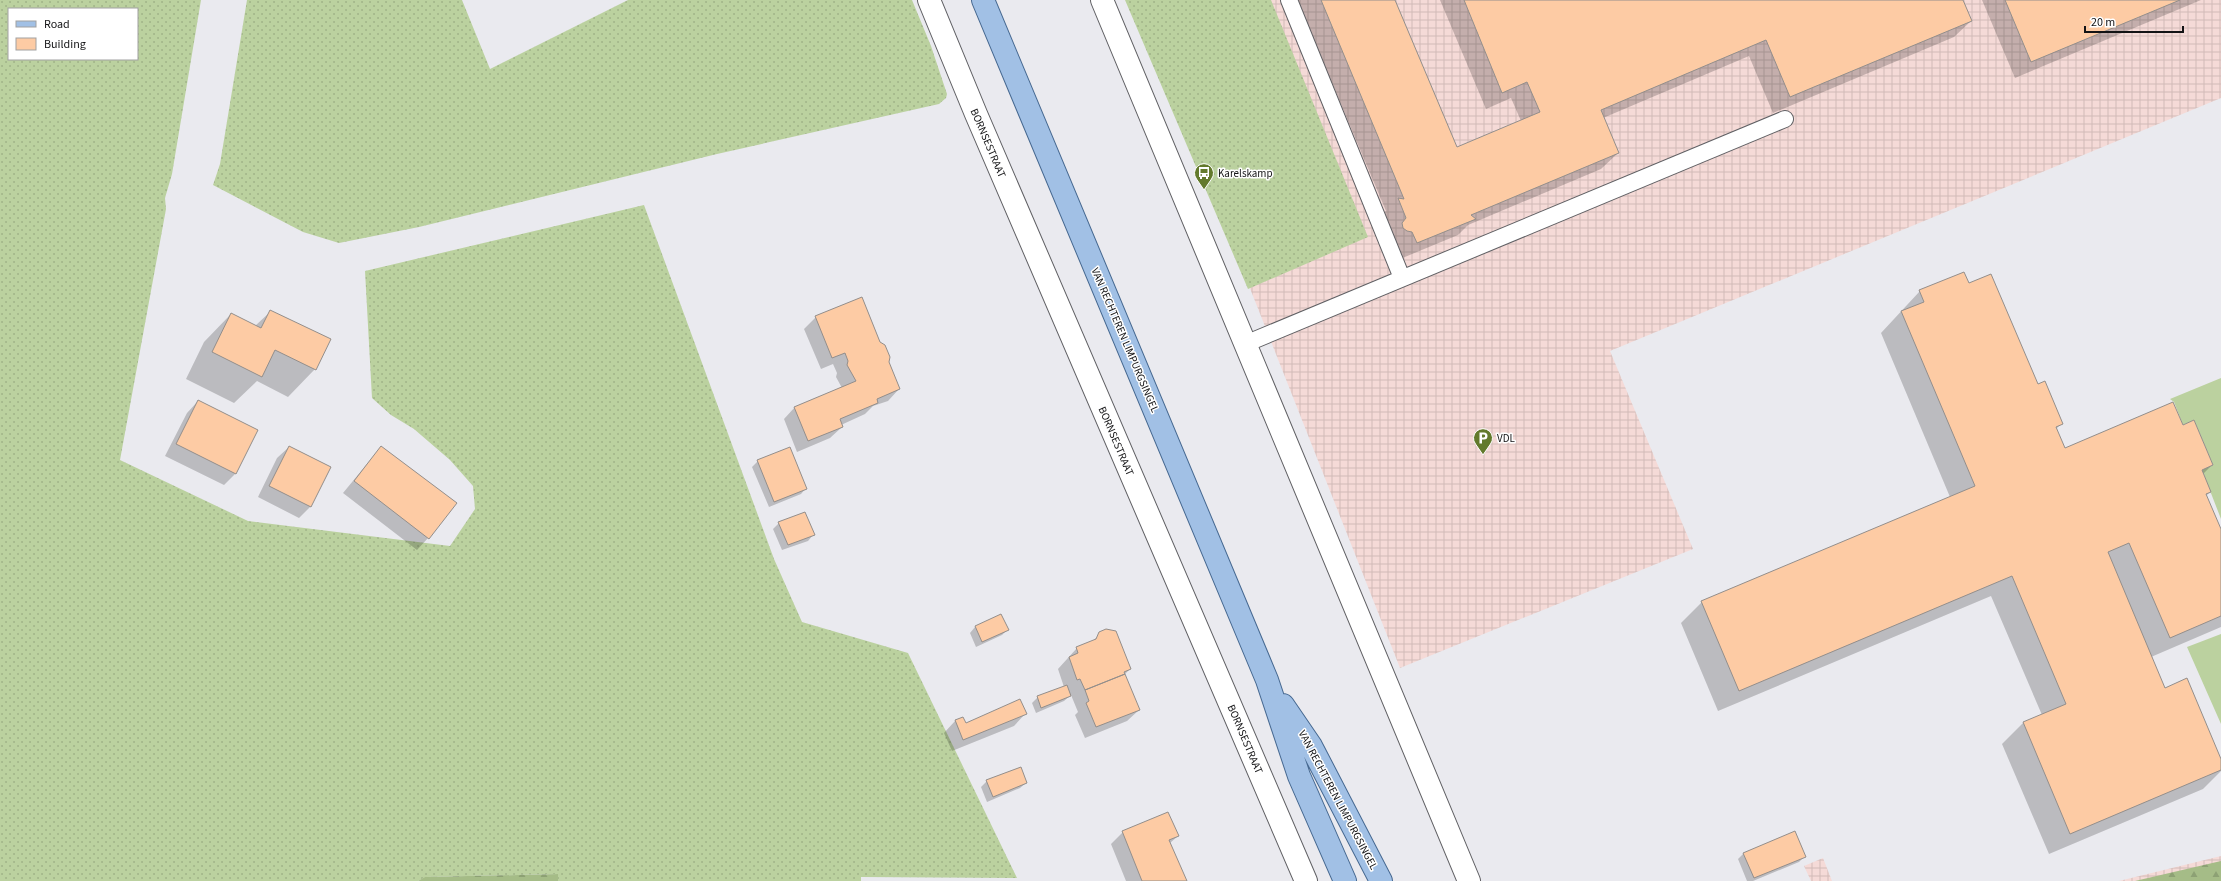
<svg xmlns="http://www.w3.org/2000/svg" width="2221" height="881" font-family="'Source Sans 3',sans-serif">
<style>
.industrial{fill:url(#industrial-grid)}
.grass{fill:url(#grass-dots);fill-rule:evenodd}
.forest{fill:url(#forest-firs)}
.garden{fill:#bbd19f}
.shadow{fill:#0003}
.building{fill:#fdcba4;stroke:#938e8b}
.lines{fill:none;stroke-linecap:round;stroke-linejoin:round}
.service-casing{stroke:#606064;stroke-width:18}
.minor-casing{stroke:#606064;stroke-width:24}
.primary-casing{stroke:#466890;stroke-width:24}
.service{stroke:#fff;stroke-width:16}
.minor{stroke:#fff;stroke-width:22}
.primary{stroke:#a1c0e5;stroke-width:22}
.labels{text-anchor:middle;dominant-baseline:central;stroke-width:3;stroke-linejoin:round;paint-order:stroke}
.street-label{font-size:11px;fill:#131315;stroke:#fff}
.poi-label{font-size:11px;fill:#131315;stroke:#fff;text-anchor:start}
</style>
<defs>
<pattern id="industrial-grid" width="8" height="8" patternUnits="userSpaceOnUse"><rect width="8" height="8" fill="#f5dad7"/><path d="M0 4h8M4 0v8" fill="none" stroke="#d1bab8"/></pattern>
<pattern id="grass-dots" width="8" height="8" patternUnits="userSpaceOnUse"><rect width="8" height="8" fill="#bbd19f"/><path d="M2 2h.1M6 6h.1" fill="none" stroke="#a0b388" stroke-width="1.8" stroke-linecap="round"/></pattern>
<pattern id="forest-firs" width="22" height="20" patternUnits="userSpaceOnUse"><rect width="22" height="20" fill="#a5bc87"/><path d="M5 1l3.5 6h-7zM16 11l3.5 6h-7z" fill="#8da174"/></pattern>
</defs>
<rect width="100%" height="100%" fill="#eaeaef"/>
<path class="industrial" d="M1136,0H2221V98L1610,351L1693,549L1400,668Z
M2221,856V881H2119Z
M1823,858L1832,881H1811L1804,866Z"/>
<path class="grass" d="M0,0H201L172,174L165,198L166,209L120,460L248,521L450,546L475,509L473,486L450,460L414,429L391,415L372,398L365,271L644,205L774,559L802,622L908,653L1017,878L861,877V881H558V874L426,877L418,881H0ZM9,9H137V59H9Z
M247,0H462L490,69L628,0H912L931,46L947,94L946,98L939,104L717,154L419,227L339,243L303,232L213,185L220,164Z
M1125,0H1271L1368,237L1248,289Z"/>
<path class="forest" d="M2221,861V881H2135Z
M558,874V881H418L425,877Z"/>
<path class="garden" d="M2221,378V519L2202,470L2213,465L2194,420L2183,425L2174,402L2170,399Z
M2221,634V724L2187,647Z"/>
<path class="shadow" d="M1297,0H1393L1456,149L1521,121L1511,98L1486,109L1440,0H1962L1971,21L1954,37L1773,113L1749,56L1603,118L1618,153L1601,169L1468,225L1458,235L1400,259L1381,215L1386,211Z
M1982,0H2201L2015,78Z
M1964,273L1969,284L2061,424L2056,429L2064,449L2182,426L2212,465L2203,474L2210,492L2206,496L2221,532V627L2151,657L2165,689L2221,761V771L2203,789L2049,854L2002,744L2023,723L2042,715L1991,596L1718,711L1681,623L1702,602L1950,497L1881,333L1920,291Z
M270,312L315,369L288,397L257,381L234,403L186,379L204,342L231,314L255,326Z
M816,317L879,342L899,389L888,401L873,406L865,414L841,425L842,427L830,438L797,452L784,419L795,407L842,388L836,377L837,373L833,364L821,369L804,329Z
M198,401L235,474L224,485L165,456L187,413Z
M289,447L330,468L310,507L299,518L258,497L277,458Z
M381,447L428,538L417,550L343,493Z
M758,461L806,488L801,494L769,507L752,467Z
M779,523L813,535L808,541L782,550L773,529Z
M1001,615L1008,629L1002,635L976,647L970,633L975,627Z
M1103,631L1130,669L1124,675L1139,710L1127,721L1085,738L1075,715L1078,712L1071,695L1064,701L1036,713L1032,703L1038,697L1064,687L1058,669L1077,648L1092,642Z
M1025,714L1014,726L952,751L944,733L955,721L962,718L965,725Z
M987,781L1026,783L1020,788L987,802L981,787Z
M1123,832L1178,836L1170,843L1186,881H1126L1111,844Z
M1795,833L1804,857L1799,862L1753,881H1747L1738,859L1743,854Z"/>
<path class="building" d="M1321,0H1395L1457,147L1540,112L1527,82L1502,93L1464,0H1963L1972,21L1790,97L1766,40L1601,110L1619,153L1471,215L1476,219L1417,243L1412,232L1407,231L1403,228L1402,223L1406,218L1398,198L1404,199Z
M2005,0H2180L2031,62Z
M1964,272L1969,283L1991,274L2038,384L2045,381L2063,424L2056,427L2065,448L2173,402L2183,425L2194,420L2213,465L2202,470L2211,492L2206,494L2221,529V616L2170,638L2129,543L2108,552L2165,688L2187,678L2221,759V770L2070,834L2023,722L2066,704L2012,576L1739,691L1701,601L1975,486L1901,311L1924,302L1919,290Z
M862,297L880,342L885,345L890,357L889,362L900,389L877,399L878,403L840,419L843,427L808,441L794,407L856,381L847,365L848,361L845,353L832,358L815,316Z
M270,310L331,339L316,370L275,350L262,377L212,352L231,313L261,328Z
M198,400L258,430L236,474L176,444Z
M289,446L331,467L311,507L269,486Z
M381,446L457,503L429,539L354,481Z
M790,447L807,489L774,502L757,460Z
M805,512L815,535L788,545L778,522Z
M1001,614L1009,630L982,642L975,626Z
M1106,629L1116,631L1131,669L1124,672L1125,674L1085,690L1080,679L1077,680L1069,657L1078,653L1076,647L1096,639L1099,632Z
M1125,674L1140,710L1096,727L1086,703L1089,701L1085,690Z
M1067,685L1071,696L1041,708L1037,696Z
M1020,699L1027,714L963,740L955,720L963,717L966,723Z
M1021,767L1027,783L993,797L986,780Z
M1168,812L1179,836L1169,840L1187,881H1142L1122,831Z
M1795,831L1806,857L1754,878L1743,853Z"/>
<g class="lines">
<g class="service-casing">
<path id="service" d="M1289,0L1402,278
M1245,344L1785,119"/>
</g>
<g class="minor-casing">
<path id="minor" d="M929,0L976,114L1306,881
M1102,0L1469,881"/>
</g>
<g class="primary-casing">
<path id="primary" d="M983,0L1267,680L1299,776L1345,881
M1283,705L1311,746L1381,881"/>
</g>
<use href="#service" class="service"/>
<use href="#minor" class="minor"/>
<use href="#primary" class="primary"/>
</g>
<defs>
<g id="bus-pin" transform="scale(1)"><path d="M0 17L-7.5 6A9.5 9.5 0 1 1 7.5 6Z" fill="#637a2c" stroke="#fff"/><path d="M-5-6H5V4H4V6H2V4H-2V6H-4V4H-5ZM-3.5-4V0h7V-4ZM-3.5 1.2v1.5H-2V1.2ZM2 1.2v1.5H3.5V1.2Z" fill="#fff"/></g>
<g id="parking-pin" transform="scale(1)"><path d="M0 17L-7.5 6A9.5 9.5 0 1 1 7.5 6Z" fill="#637a2c" stroke="#fff"/><path d="M-3.5-5.5H1a3.5 3.5 0 0 1 0 7H-1V5.5H-3.5ZM-1-3.4V-.6H.8a1.4 1.4 0 0 0 0-2.8Z" fill="#fff"/></g>
</defs>
<g fill-rule="evenodd">
<use href="#bus-pin" x="1204" y="173"/>
<use href="#parking-pin" x="1483" y="438"/>
</g>
<g class="labels">
<g class="street-label">
<text transform="translate(988 143) rotate(67)">BORNSESTRAAT</text>
<text transform="translate(1125 340) rotate(67)">VAN RECHTEREN LIMPURGSINGEL</text>
<text transform="translate(1116 441) rotate(67)">BORNSESTRAAT</text>
<text transform="translate(1245 739) rotate(67)">BORNSESTRAAT</text>
<text transform="translate(1338 800) rotate(62)">VAN RECHTEREN LIMPURGSINGEL</text>
</g>
<g class="poi-label">
<text x="1218" y="173">Karelskamp</text>
<text x="1497" y="438">VDL</text>
</g>
</g>
<rect x="8" y="8" width="130" height="52" fill="#ffffff" stroke="#a1a1a1"/>
<rect x="16" y="21" width="20" height="6" fill="#a1c0e5" stroke="#a1a1a1"/>
<text x="44" y="28" font-size="12" fill="#131315">Road</text>
<rect x="16" y="38" width="20" height="12" fill="#fdcba4" stroke="#a1a1a1"/>
<text x="44" y="48" font-size="12" fill="#131315">Building</text>
<path d="M2085 26v6h98v-6" fill="none" stroke="#131315" stroke-width="2"/>
<text x="2091" y="26" font-size="12" fill="#131315" stroke="#ffffff" stroke-width="3" paint-order="stroke">20 m</text>
</svg>
